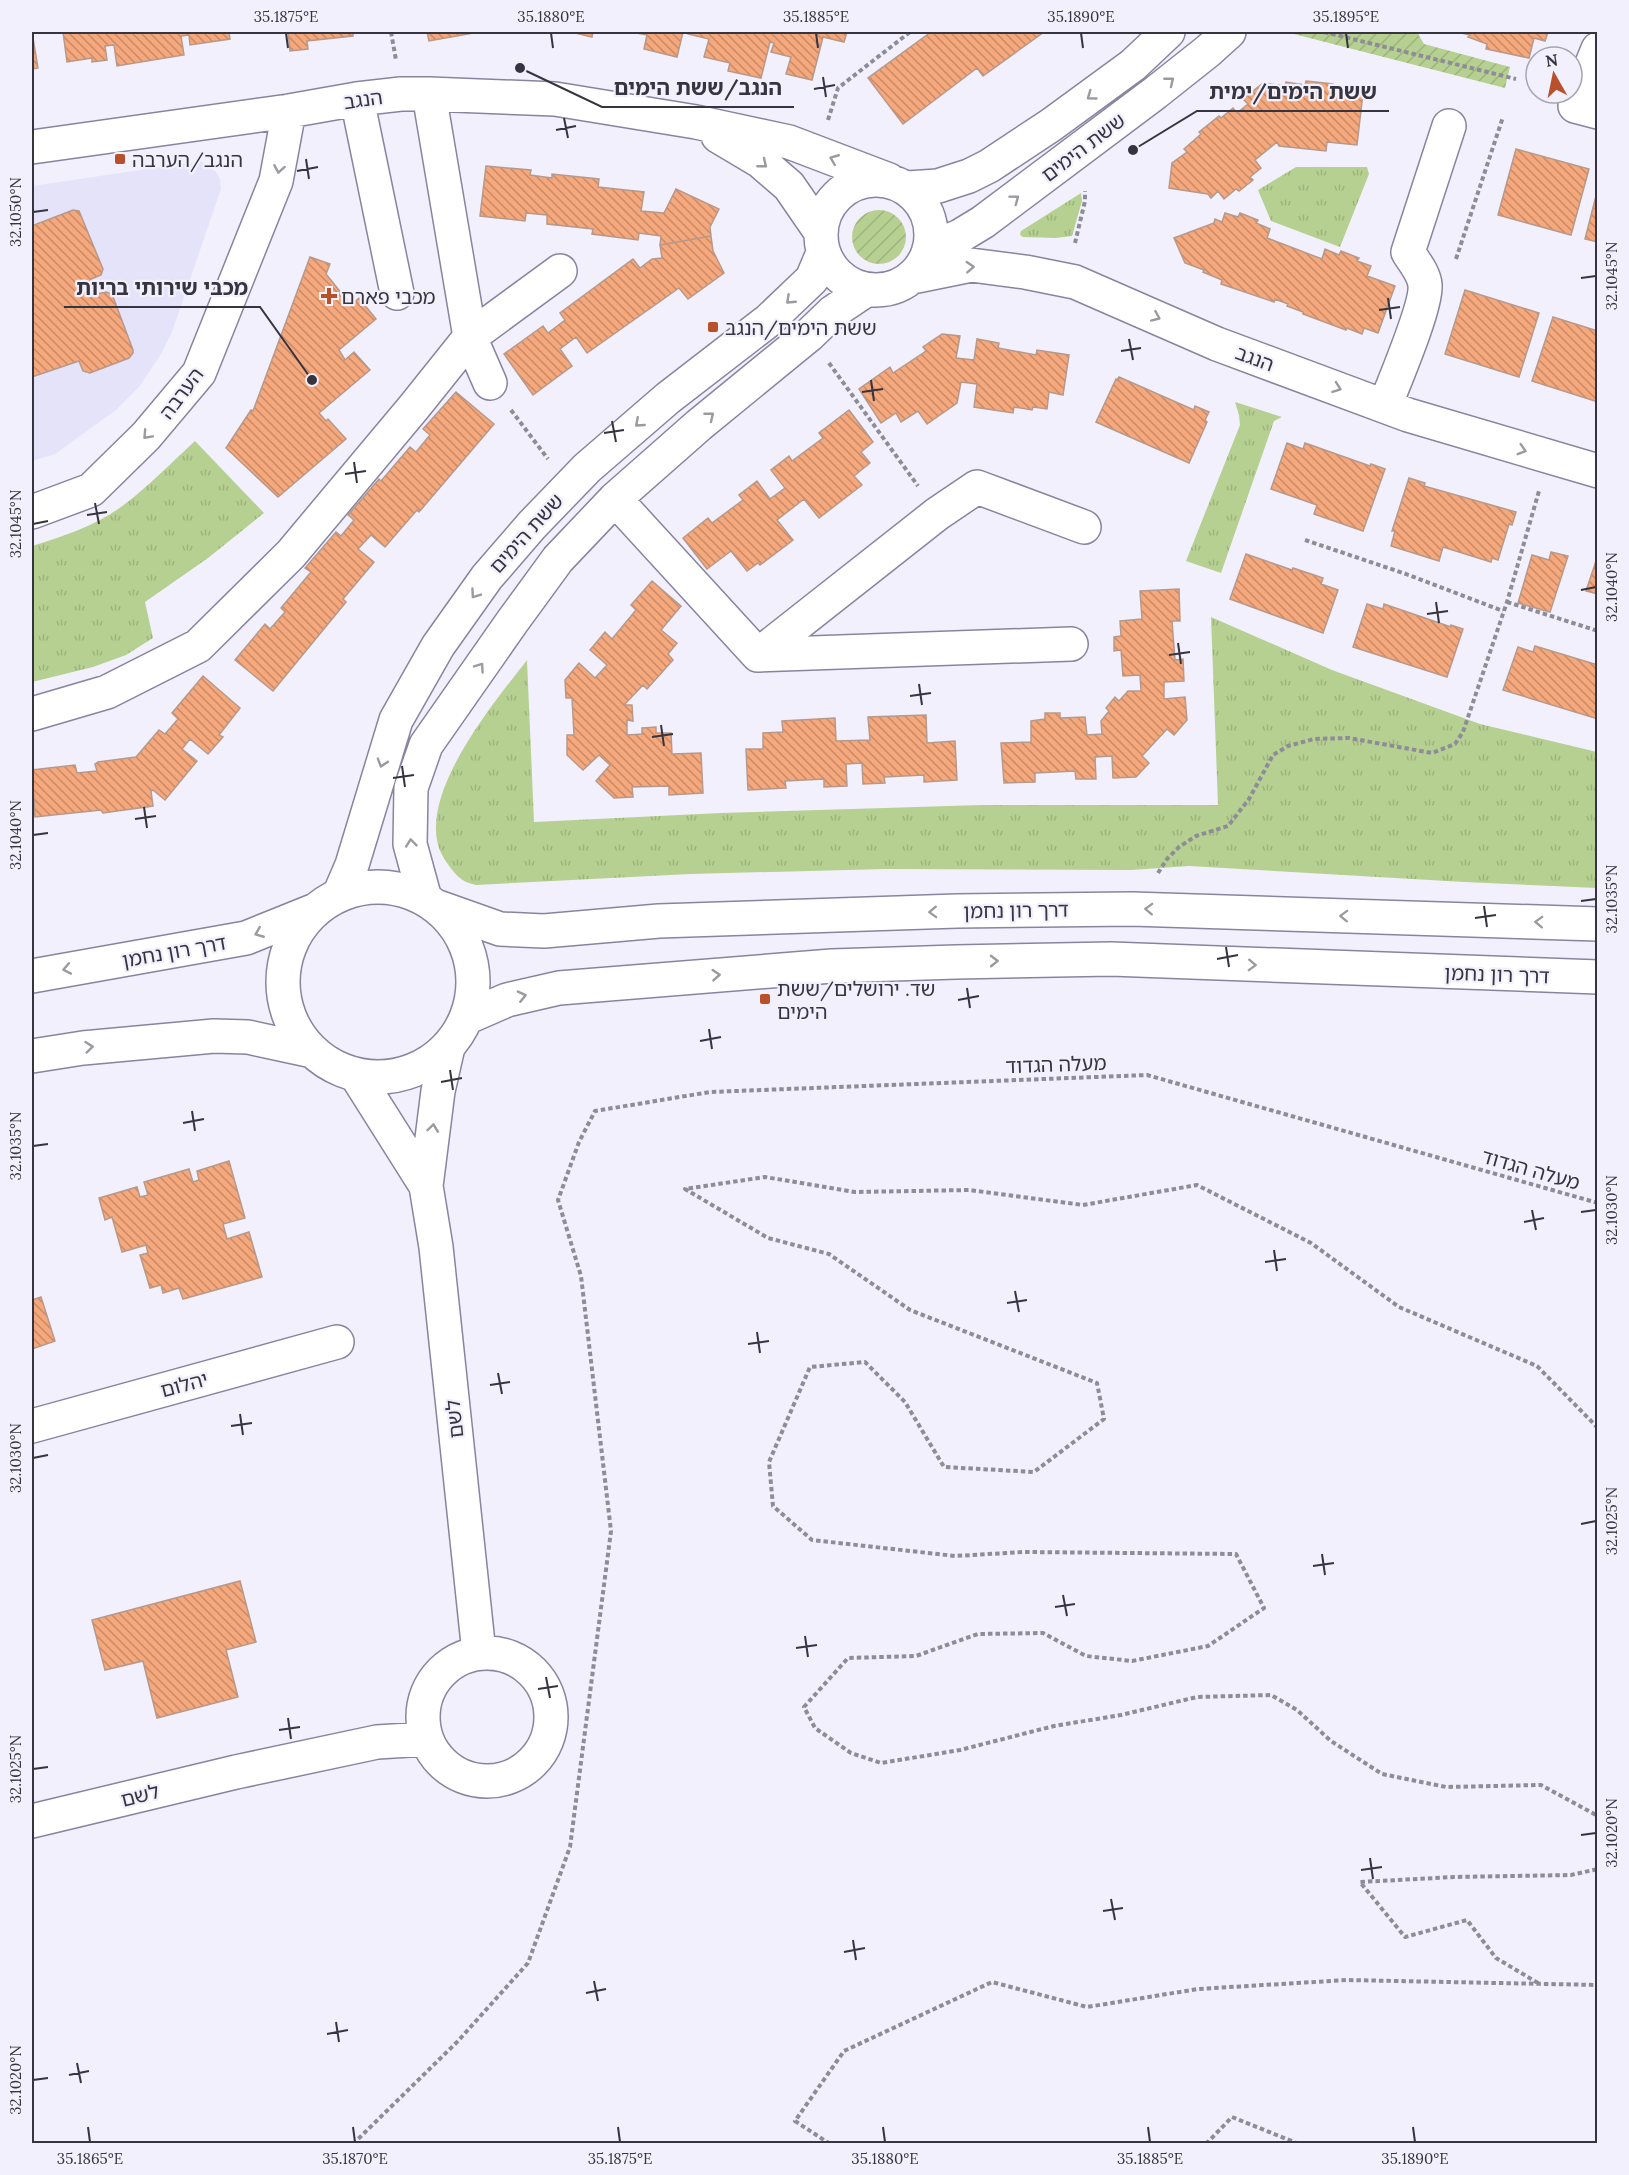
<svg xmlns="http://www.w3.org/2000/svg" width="1629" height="2175" font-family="Lora,'Noto Sans Hebrew',serif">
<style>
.built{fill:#e5e3f9}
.grass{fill:url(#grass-tufts)}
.garden{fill:url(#garden-furrows)}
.building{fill:url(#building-back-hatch);stroke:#b6998a;stroke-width:1.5}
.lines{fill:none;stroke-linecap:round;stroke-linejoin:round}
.minor-casing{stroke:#8884a0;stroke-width:36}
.major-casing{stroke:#8884a0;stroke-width:36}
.path{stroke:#8e8c98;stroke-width:4;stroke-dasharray:4.5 3;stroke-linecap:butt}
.minor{stroke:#fff;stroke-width:33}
.major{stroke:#fff;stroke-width:33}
.oneway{stroke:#9a9a9f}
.ticks{fill:none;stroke:#35343f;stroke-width:2}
.poi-dot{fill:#b8512b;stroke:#f2f0fd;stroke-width:2}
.labels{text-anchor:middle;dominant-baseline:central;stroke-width:4.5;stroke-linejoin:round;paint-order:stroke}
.street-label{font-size:20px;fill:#35343f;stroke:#f2f0fd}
.poi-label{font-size:20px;fill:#35343f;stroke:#f2f0fd;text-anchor:start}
.leader{fill:none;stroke:#35343f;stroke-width:2}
.callout-dot{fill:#35343f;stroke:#f2f0fd;stroke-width:2}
.callout-label{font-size:21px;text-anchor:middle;font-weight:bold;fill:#35343f;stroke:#f2f0fd;stroke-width:4.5;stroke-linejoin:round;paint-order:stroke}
.neatline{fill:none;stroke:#35343f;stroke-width:2}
.ticks-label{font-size:15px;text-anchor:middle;fill:#35343f}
</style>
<defs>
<pattern id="grass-tufts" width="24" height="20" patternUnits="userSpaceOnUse" patternTransform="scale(1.5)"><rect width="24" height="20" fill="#b6d091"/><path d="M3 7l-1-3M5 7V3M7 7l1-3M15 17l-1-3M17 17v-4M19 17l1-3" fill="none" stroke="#9db37e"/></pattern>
<pattern id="garden-furrows" width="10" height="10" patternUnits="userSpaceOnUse" patternTransform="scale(1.5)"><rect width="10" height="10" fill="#b6d091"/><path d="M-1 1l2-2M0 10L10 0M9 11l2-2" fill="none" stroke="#9db37e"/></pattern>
<pattern id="building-back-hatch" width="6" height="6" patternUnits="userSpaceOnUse" patternTransform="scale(1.5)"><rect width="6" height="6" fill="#f6a87d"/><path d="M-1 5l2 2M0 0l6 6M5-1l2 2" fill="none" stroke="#c88a68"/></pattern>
</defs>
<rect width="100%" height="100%" fill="#f2f0fd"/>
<path class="built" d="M201,161L216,172L220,179L221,189L172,332L161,354L139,387L116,410L55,454L32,461V186Z"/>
<path class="grass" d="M1296,167H1367L1369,174L1340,247L1271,221L1258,190Z
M1081,193L1082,201L1072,236L1055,238L1023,237L1020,235L1021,231Z
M1235,402L1282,417L1274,421L1221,573L1186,561L1240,425L1239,415Z
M195,441L264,513L208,558L145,602L153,638L126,655L93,667L32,682V546C64,536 98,525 125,504C150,485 172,462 195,441Z
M1211,617L1332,670L1480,724L1597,752V888L1464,882L1189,866L1131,870L885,869L690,874L476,885C460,882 454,873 445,860C408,804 494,703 527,660L534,822L721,813L982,805H1218Z"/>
<path class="garden" d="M1286,32H1417L1424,44L1510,67L1505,88Z
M852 237a27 27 0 1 1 54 0a27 27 0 1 1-54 0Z"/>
<path class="building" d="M32,32L38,68L32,69Z
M63,32H229L230,39L190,45L189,35L181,36L184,55L117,66L114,45L105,46L107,60L92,62V58L67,62Z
M288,32H353V36L307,41L308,49L290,51Z
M427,32H479L429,41Z
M571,32H593L592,37Z
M631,32H683L677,57L644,49L647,35Z
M689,32H847L844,42L823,37L812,80L786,74L791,57L771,52L774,43L770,42L761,78L728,71L730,63L704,57L709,39L688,34Z
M931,32H1044L983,76L977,68L903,124L868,78Z
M1457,32H1548L1545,41L1534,38L1529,58L1486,49L1487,44L1468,37L1470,35Z
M1306,81L1333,84L1332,87L1347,88V91L1363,93L1357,145L1327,142L1326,151L1279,146L1277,142L1255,160L1261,168L1250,177L1253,180L1239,191L1236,189L1224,199L1218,191L1211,198L1208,194L1169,188L1172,163L1187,152L1184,149L1201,134L1199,132L1219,116L1221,118L1233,108L1237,113L1248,104L1243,99L1263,83L1285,86L1286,82L1305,85Z
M1516,149L1589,169L1571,235L1498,215Z
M486,166L531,170L530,175L552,178V174L599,179L598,187L644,192L641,211L664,213L676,189L719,209L710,227L711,236L660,245L661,236L639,233L638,240L592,234L593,229L547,224V215L526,213L525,221L480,216Z
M1598,188V242L1585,239Z
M73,210L79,211L103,269L101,275L91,279L97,294L106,292L112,294L133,350V353L129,358L90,373L83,371L79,361L32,377V228L34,225Z
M1225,213L1238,217L1240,213L1258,220L1256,223L1270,229L1267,238L1322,259L1325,249L1339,255L1341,251L1359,258L1357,261L1371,266L1367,276L1395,286L1378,333L1364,328L1362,334L1347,328L1346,330L1303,314V312L1287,306L1288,304L1275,299L1274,302L1221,284L1222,280L1203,272L1204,270L1185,263L1174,238L1214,223L1215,219L1222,222Z
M711,236L713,251L724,273L688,299L679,288L587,353L576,337L560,349L572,366L533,395L504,354L543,326L548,333L565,320L560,313L633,259L640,268L652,259L662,258L660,245Z
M310,257L330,264L326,274L351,305L359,298L376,319L339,350L345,360L354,352L370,370L319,413L326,421L328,419L346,439L278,497L226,448L251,410L253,411Z
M1465,290L1539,313L1519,377L1445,354Z
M1553,317L1598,331V402L1532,381Z
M942,334L960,336L956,358L974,360L977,339L999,343L998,348L1036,355L1037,350L1069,355L1063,395L1049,392L1047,409L1033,407L1032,410L1014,407L1013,413L974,407L977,384L961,382L957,403L927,424L918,411L901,422L896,413L881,423L859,389L890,367L893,373L926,351L923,347Z
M1119,377L1194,410L1195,406L1209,412L1205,420L1207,422L1189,463L1096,422L1116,379L1117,380Z
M456,392L494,424L419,512L417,510L385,547L371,535L358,549L374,562L343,599L346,602L273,691L235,660L265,624L270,629L285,612L281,608L311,572L305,568L336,532L341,536L354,520L348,515L379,479L381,481L410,447L416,452L430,435L423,429Z
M849,410L873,442L861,452L870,463L854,476L862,485L819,518L804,499L777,520L793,540L760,565L758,563L747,571L731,551L707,569L683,538L708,518L712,523L743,500L739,495L757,481L770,499L785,488L771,470L789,456L792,461L823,438L819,433Z
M1287,443L1303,449L1305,443L1370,466L1371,464L1385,469L1363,531L1314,514L1317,505L1271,489Z
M1409,478L1425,483L1424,486L1516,512L1512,525L1509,524L1498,560L1492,558L1491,562L1443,547L1439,561L1391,546L1395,531H1392Z
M1551,552L1568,556L1550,612L1518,603L1532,555L1549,560Z
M1246,554L1292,570L1293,568L1323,578L1321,584L1338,590L1323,633L1230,599Z
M1598,555V594L1586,591Z
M652,581L681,606L661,630L677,643L668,654L673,660L647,689L643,685L624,705H632L633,721L627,720V735L642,734V728L656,727V733H671L672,754L701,753L703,793L669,795V786L632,787L633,797L614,798L596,781L610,765L599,755L583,770L567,755V735H574L572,698H566L565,680L579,663L595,678L607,665L590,650L605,632L612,639L636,610L631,605Z
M1179,589L1180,621H1172L1175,660L1183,659L1184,681L1164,682V699L1185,697L1187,720L1174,735L1167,729L1142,756L1149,763L1136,777L1113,778L1112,756L1095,757L1096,779H1076L1075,771L1035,773V782L1004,783L1001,743L1031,742V721L1045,719V713H1060V718L1085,717L1087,735L1102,734L1101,721L1109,711L1106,708L1115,697L1119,701L1128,691H1141L1140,675L1123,676L1121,650L1114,651V637L1121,636L1120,621L1142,619L1140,591Z
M1367,604L1383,609L1384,604L1451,627V625L1463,629L1447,677L1353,647Z
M1535,646L1598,665V719L1503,690L1518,647L1533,652Z
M203,676L240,708L219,735L223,737L208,754L190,739L182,749L197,761L165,800L153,790L151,791L153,806L103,813L101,810L35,817L32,770L75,765L77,773L97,771L95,764L98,762L136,757L159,730L165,734L178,719L172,713Z
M926,715L927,743L955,741L957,780L924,782V775L884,777L885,783L863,784L862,763L846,764L847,786L824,787V779L785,781L786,788L748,790L746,749H763V733L783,732L782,721L835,718L836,741L870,740L868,717Z
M229,1161L245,1218L223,1224L227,1239L249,1232L262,1277L183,1299L179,1288L163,1293L161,1285L150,1288L140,1255L148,1253L146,1245L122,1252L112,1217L105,1220L99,1198L137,1187L140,1197L148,1195L144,1182L189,1169L193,1182L199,1180L197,1171Z
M41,1297L55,1341L32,1349V1300Z
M240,1581L256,1642L226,1650L238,1697L157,1718L143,1661L105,1670L92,1620Z"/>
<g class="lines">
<g class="minor-casing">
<path id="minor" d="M1598,49L1575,106L1598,112
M357,99L397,293
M718,136L760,161L789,186L820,231
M32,147L289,111L357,99L401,94H429L555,99L696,122L789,142L889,180
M821 235a55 55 0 1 1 110 0a55 55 0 1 1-110 0Z
M907,188L938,186L969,176L989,166L1051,125L1133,65L1168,32
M929,249L960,236L983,222L1155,93L1208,51L1229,32
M912,277L971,265L1025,272L1075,282L1217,344L1408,415L1598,471
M490,383L470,337L560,271
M1385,406C1394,382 1427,306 1425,285C1424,273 1414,262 1408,252L1449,126
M615,499L758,655L1071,644
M32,512L91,490L146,436L199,373L276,181L289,111
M758,655L937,514L977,487L1084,527
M32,714L107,692L198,646L291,554L414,407L470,337L429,94
M340,893L352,865L396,720L438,646L487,577L532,525L587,468L668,398L769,320L812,279L823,253
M425,899L410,844L411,788L426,745L512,622L558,559L615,499L699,425L809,335L833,312L866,290
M448,1047L438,1091L426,1186L436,1247L479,1653
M356,1075L426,1186
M32,1426L337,1342
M423 1717a64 64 0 1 1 128 0a64 64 0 1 1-128 0Z
M32,1821L236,1772L377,1742L426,1739"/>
</g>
<g class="major-casing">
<path id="major" d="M283 982a95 95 0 1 1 190 0a95 95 0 1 1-190 0Z
M438,907L500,929L544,931L659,921L957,911L1132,909L1598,924
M32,976L246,938L313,911
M468,1017L507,1000L559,988L832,966L956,962L1111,959L1598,977
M32,1056L83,1048L214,1036L248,1037L312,1051"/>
</g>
<path class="path" d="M391,32L396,60
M1324,32L1516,79
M828,120L838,88L910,32
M1075,243L1085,201V191
M1456,259L1503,117
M829,363L918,486
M511,410L548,459
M1305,540L1406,574L1503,611
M1507,602L1598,631
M1158,873L1167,859L1179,847L1196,836L1228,826L1249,799L1273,755L1288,746L1314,739L1349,738L1432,753L1455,744L1463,732L1507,602L1539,491
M1598,1428L1537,1366L1399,1307L1311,1243L1197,1185L1083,1205L969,1190L855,1192L765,1177L685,1189L768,1238L829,1254L910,1310L1097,1383L1104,1419L1034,1472L944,1467L905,1402L865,1362L810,1367L769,1462L773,1506L812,1540L955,1556L1024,1552L1236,1554L1264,1608L1208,1646L1132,1661L1086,1656L1043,1633L978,1634L916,1656L848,1658L804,1707L815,1728L851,1753L881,1763L960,1750L1054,1726L1121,1715L1197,1697L1271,1695L1297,1710L1331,1741L1382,1774L1446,1787L1541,1785L1598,1816
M1538,1983L1496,1958L1467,1920L1405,1937L1360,1882L1454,1877L1571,1875L1598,1869
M353,2144L458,2041L528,1963L570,1847L611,1531L581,1276L558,1200L579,1142L595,1111L710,1092L1147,1075L1598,1203
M830,2144L795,2121L844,2051L992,1982L1087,2007L1198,1989L1347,1980L1598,1985
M1206,2144L1232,2117L1299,2144"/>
<use href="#minor" class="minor"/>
<use href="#major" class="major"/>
</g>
<defs><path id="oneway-chevron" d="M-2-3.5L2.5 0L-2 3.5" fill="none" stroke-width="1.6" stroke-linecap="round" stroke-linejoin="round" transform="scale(1.5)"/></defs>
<g class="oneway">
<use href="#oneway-chevron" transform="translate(1170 81) rotate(-39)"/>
<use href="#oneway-chevron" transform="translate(1091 96) rotate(144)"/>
<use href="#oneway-chevron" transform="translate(834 159) rotate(-158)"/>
<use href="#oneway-chevron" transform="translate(763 164) rotate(39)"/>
<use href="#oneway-chevron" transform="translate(279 169) rotate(100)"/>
<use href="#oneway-chevron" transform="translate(1015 199) rotate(-37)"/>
<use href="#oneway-chevron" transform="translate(970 267) rotate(-3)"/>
<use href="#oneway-chevron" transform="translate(790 300) rotate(137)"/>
<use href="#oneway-chevron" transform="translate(1156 317) rotate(24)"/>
<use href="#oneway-chevron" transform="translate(1337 388) rotate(20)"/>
<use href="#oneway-chevron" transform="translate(710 416) rotate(-39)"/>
<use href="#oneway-chevron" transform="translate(639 423) rotate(139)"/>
<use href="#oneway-chevron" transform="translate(147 435) rotate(133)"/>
<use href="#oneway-chevron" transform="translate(1522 450) rotate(17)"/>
<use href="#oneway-chevron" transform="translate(475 594) rotate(125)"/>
<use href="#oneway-chevron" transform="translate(480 667) rotate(-55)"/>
<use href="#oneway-chevron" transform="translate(382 763) rotate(107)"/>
<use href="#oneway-chevron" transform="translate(411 843) rotate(-96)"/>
<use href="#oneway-chevron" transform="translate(1149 909) rotate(-178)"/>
<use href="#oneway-chevron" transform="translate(933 912) rotate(178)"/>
<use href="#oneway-chevron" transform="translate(1344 916) rotate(-178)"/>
<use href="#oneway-chevron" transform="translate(1539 922) rotate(-178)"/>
<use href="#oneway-chevron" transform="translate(259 933) rotate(158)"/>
<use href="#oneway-chevron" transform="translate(994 961) rotate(-1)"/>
<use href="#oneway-chevron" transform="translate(1252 965) rotate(2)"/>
<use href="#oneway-chevron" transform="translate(67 969) rotate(169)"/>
<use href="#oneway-chevron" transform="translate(716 975) rotate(-4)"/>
<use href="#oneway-chevron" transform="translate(522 996) rotate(-13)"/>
<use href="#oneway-chevron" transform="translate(89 1047) rotate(-6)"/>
<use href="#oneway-chevron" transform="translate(433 1128) rotate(-82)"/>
</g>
<path class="ticks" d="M286,33L288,48M551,33L553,48M816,33L818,48M1081,33L1083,48M1346,33L1348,48M823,77L826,97M814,89L835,85M564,118L568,138M556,130L576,126M306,159L309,179M297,171L318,167M33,212L48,210M1581,278L1596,276M1388,298L1391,319M1379,310L1400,307M1129,339L1133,360M1121,351L1141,348M871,380L874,401M862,392L883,389M612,421L616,442M604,433L624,430M354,462L357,483M345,474L366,471M95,503L99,524M87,515L107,512M33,524L48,521M1581,590L1596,587M1436,602L1439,623M1427,614L1448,611M1178,643L1181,664M1169,655L1190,652M919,684L922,705M910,696L931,693M661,725L664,746M652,737L673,734M402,766L405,787M393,778L414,775M144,807L147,828M135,819L156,816M33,835L48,833M1581,901L1596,899M1484,906L1487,927M1475,918L1496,915M1226,947L1229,967M1217,959L1238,955M967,988L970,1008M958,1000L979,996M709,1029L712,1049M700,1041L721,1037M450,1070L453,1090M441,1082L462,1078M192,1111L195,1131M183,1123L204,1119M33,1146L48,1144M1532,1210L1536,1230M1581,1212L1596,1210M1524,1222L1544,1218M1274,1250L1277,1271M1265,1262L1286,1259M1015,1291L1019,1312M1007,1303L1027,1300M757,1332L760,1353M748,1344L769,1341M498,1373L502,1394M490,1385L510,1382M240,1414L243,1435M231,1426L252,1423M33,1458L48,1455M1581,1524L1596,1521M1322,1554L1325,1575M1313,1566L1334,1563M1063,1595L1067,1616M1055,1607L1075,1604M805,1636L808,1657M796,1648L817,1645M546,1677L550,1698M538,1689L558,1686M288,1718L291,1739M279,1730L300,1727M33,1769L48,1767M1581,1835L1596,1833M1370,1858L1373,1879M1361,1870L1382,1867M1111,1899L1115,1920M1103,1911L1123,1908M853,1940L856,1960M844,1952L865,1948M594,1981L598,2001M586,1993L606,1989M336,2022L339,2042M327,2034L348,2030M77,2063L81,2083M69,2075L89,2071M33,2080L48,2078M88,2127L90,2142M353,2127L355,2142M618,2127L620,2142M883,2127L885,2142M1148,2127L1150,2142M1413,2127L1415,2142"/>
<g class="poi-dot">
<rect x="114" y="153" width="12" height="12" rx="3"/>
<path d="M326 287h6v6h6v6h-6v6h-6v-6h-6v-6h6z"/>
<rect x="707" y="321" width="12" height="12" rx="3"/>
<rect x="759" y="993" width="12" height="12" rx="3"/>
</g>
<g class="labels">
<g class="street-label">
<text transform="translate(363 99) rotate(-8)">הנגב</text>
<text transform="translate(1083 147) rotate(-37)">ששת הימים</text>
<text transform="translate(1255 358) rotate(20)">הנגב</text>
<text transform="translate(181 393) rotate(-53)">הערבה</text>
<text transform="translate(526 533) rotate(-48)">ששת הימים</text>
<text transform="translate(1016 910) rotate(-1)">דרך רון נחמן</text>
<text transform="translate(174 951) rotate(-10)">דרך רון נחמן</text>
<text transform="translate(1497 974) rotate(2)">דרך רון נחמן</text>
<text transform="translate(1056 1064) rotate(-2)">מעלה הגדוד</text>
<text transform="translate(1531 1169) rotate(16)">מעלה הגדוד</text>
<text transform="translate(184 1384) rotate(-15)">יהלום</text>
<text transform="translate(454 1419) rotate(-96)">לשם</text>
<text transform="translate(140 1795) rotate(-14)">לשם</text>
</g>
<g class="poi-label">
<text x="132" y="159">הנגב/הערבה</text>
<text x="341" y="296">מכבי פארם</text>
<text x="725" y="327">ששת הימים/הנגב</text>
<text x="777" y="988">שד. ירושלים/ששת<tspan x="777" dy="23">הימים</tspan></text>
</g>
</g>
<path class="leader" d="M520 68L602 107H794M1133 150L1197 111H1389M312 380L260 307H64"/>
<g class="callout-dot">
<circle cx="520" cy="68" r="6"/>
<circle cx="1133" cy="150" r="6"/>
<circle cx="312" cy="380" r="6"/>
</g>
<g class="callout-label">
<text x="698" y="95">הנגב/ששת הימים</text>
<text x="1293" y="99">ששת הימים/ימית</text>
<text x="162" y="295">מכבי שירותי בריות</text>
</g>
<rect width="1629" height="2175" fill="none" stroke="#f2f0fd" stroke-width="66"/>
<g transform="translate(1554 75) rotate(351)"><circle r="28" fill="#f2f0fd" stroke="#a6a5b1" stroke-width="1.5"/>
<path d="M0-4.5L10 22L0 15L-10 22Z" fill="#b8512b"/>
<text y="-9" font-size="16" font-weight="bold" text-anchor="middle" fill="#35343f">N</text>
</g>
<rect x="33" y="33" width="1563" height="2109" class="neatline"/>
<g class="ticks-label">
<text x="286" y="22">35.1875°E</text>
<text x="551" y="22">35.1880°E</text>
<text x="816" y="22">35.1885°E</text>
<text x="1081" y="22">35.1890°E</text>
<text x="1346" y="22">35.1895°E</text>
<text transform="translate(16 212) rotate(-90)" y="5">32.1050°N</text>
<text transform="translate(1612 276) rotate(-90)" y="5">32.1045°N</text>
<text transform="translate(16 524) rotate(-90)" y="5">32.1045°N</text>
<text transform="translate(1612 587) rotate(-90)" y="5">32.1040°N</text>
<text transform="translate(16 835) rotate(-90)" y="5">32.1040°N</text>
<text transform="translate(1612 899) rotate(-90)" y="5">32.1035°N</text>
<text transform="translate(16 1146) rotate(-90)" y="5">32.1035°N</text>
<text transform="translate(1612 1210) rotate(-90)" y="5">32.1030°N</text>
<text transform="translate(16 1458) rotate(-90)" y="5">32.1030°N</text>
<text transform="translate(1612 1521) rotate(-90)" y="5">32.1025°N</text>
<text transform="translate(16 1769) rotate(-90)" y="5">32.1025°N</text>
<text transform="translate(1612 1833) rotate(-90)" y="5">32.1020°N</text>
<text transform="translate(16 2080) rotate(-90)" y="5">32.1020°N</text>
<text x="90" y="2164">35.1865°E</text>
<text x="355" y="2164">35.1870°E</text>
<text x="620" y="2164">35.1875°E</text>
<text x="885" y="2164">35.1880°E</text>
<text x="1150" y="2164">35.1885°E</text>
<text x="1415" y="2164">35.1890°E</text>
</g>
</svg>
